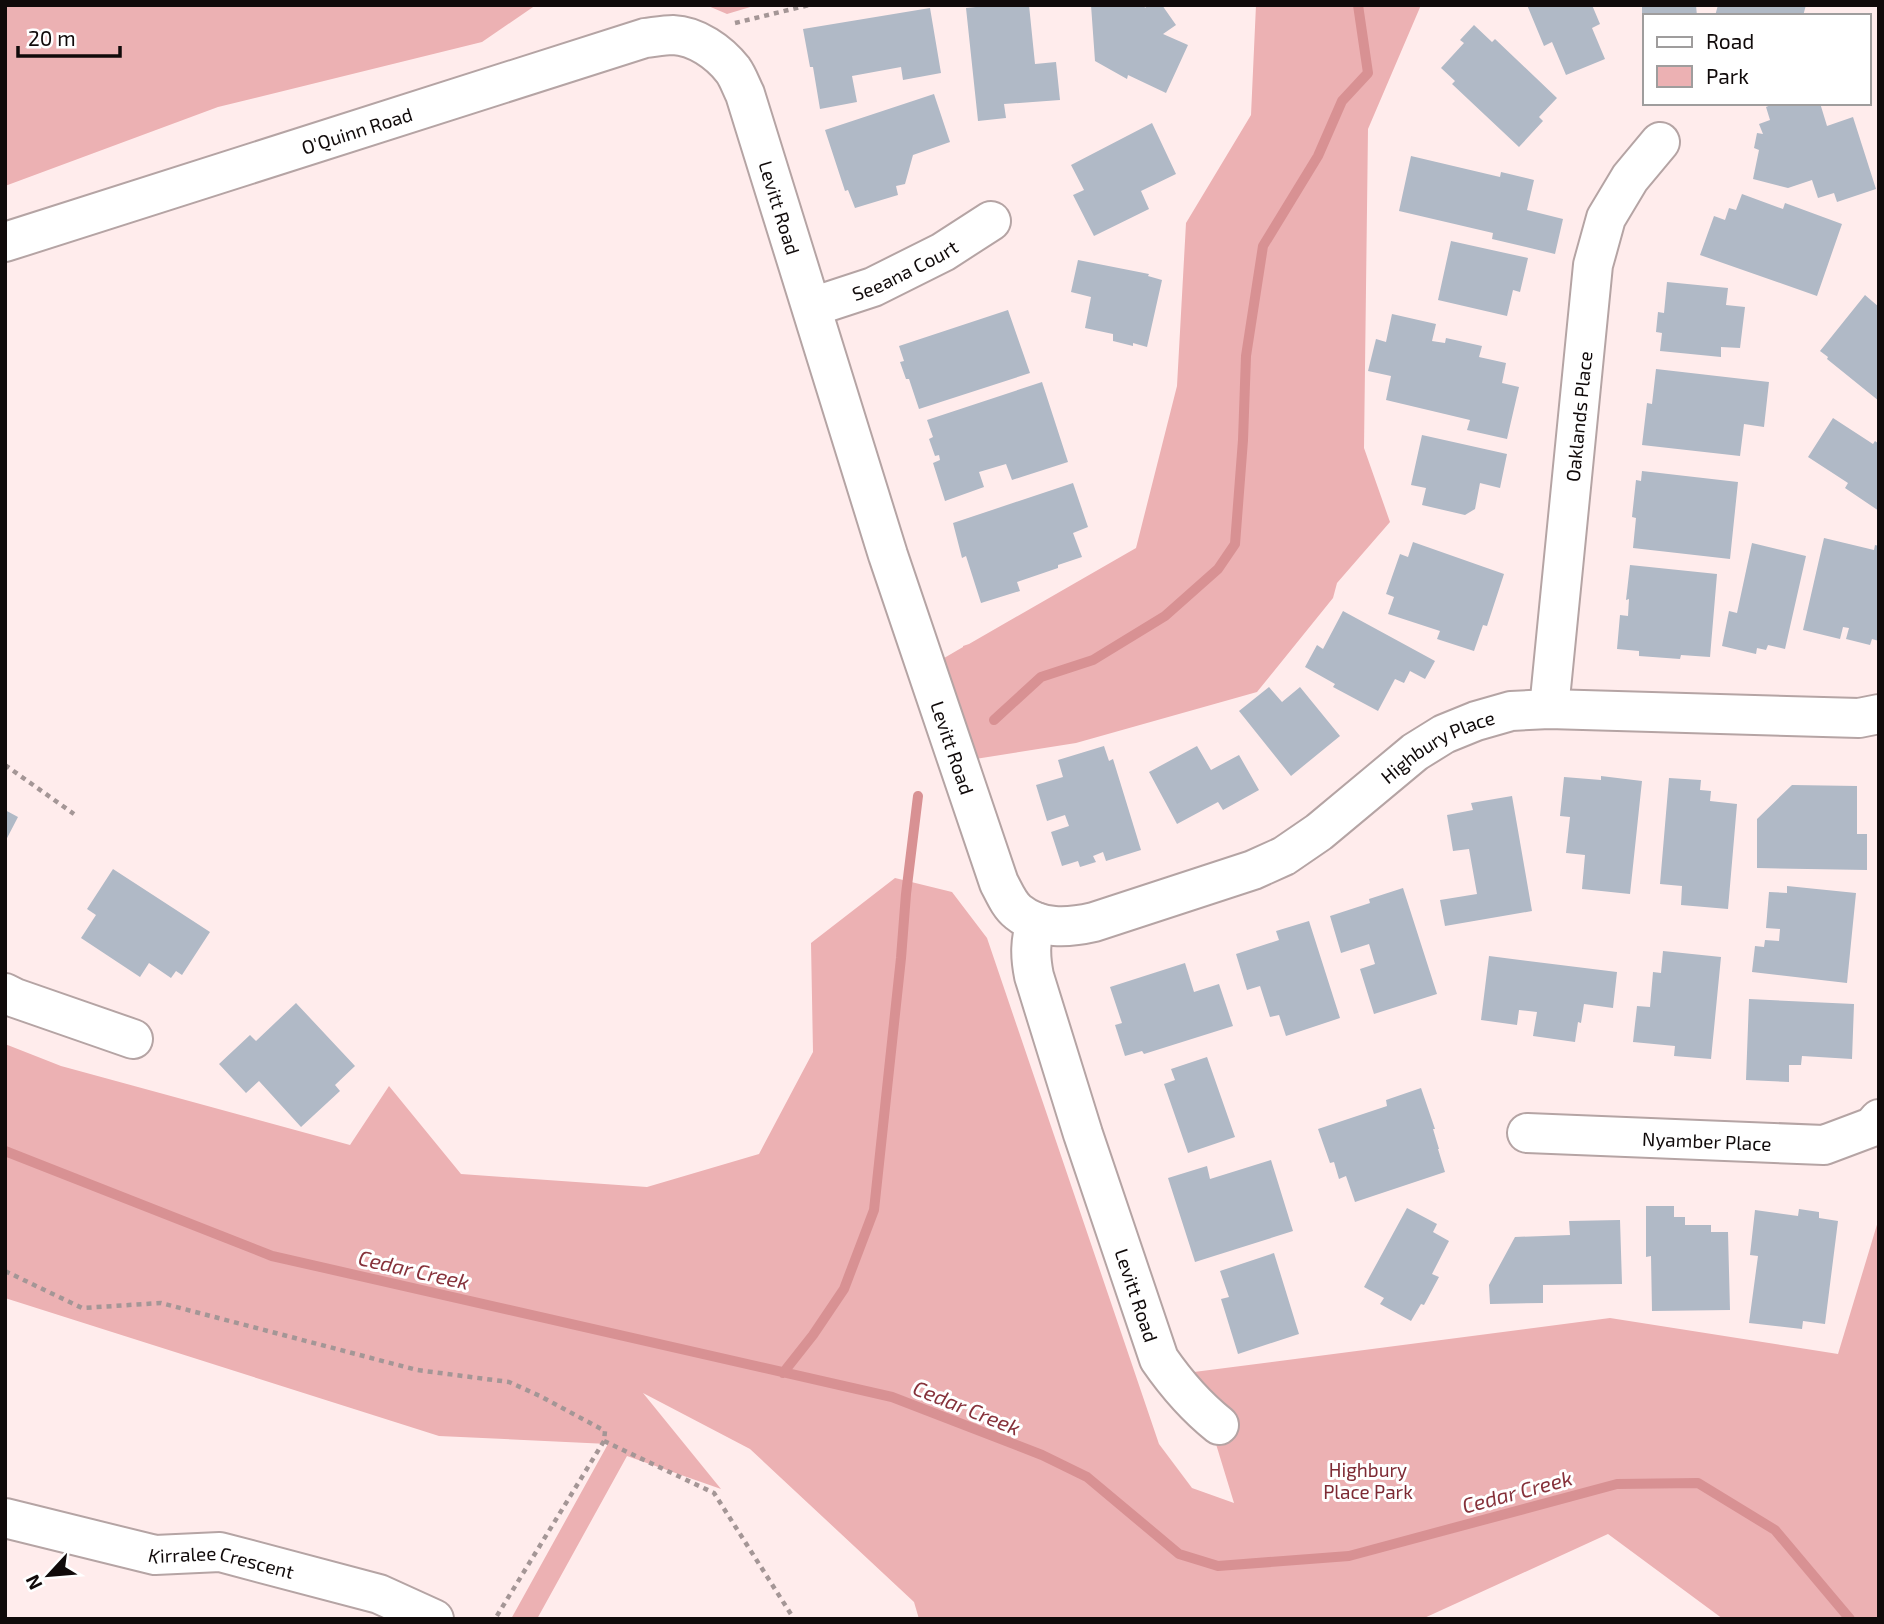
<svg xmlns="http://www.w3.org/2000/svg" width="1884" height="1624" font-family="'Exo 2',sans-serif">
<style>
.green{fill:#ecb1b3}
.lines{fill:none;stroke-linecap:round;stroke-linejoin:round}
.stream{stroke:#d89193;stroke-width:10}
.building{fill:#b0b9c6}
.minor-casing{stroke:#b5a4a4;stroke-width:42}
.path{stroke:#a49696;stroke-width:4.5;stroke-dasharray:5 5;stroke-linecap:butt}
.minor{stroke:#fff;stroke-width:38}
.labels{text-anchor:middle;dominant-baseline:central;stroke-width:6;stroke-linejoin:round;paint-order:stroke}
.street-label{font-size:19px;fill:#100a0a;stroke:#fff}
.park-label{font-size:19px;fill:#7d2933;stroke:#fff}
.water-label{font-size:21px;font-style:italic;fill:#86313a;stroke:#fff}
</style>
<rect width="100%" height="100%" fill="#ffecec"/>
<path class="green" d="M5,5H536L482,42L218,107L5,186Z
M706,5H757L727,14Z
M1256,5H1421L1368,129L1364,448L1390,522L1337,583L1333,598L1257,692L1076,743L969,760L939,661L963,647V646L969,644L1136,548L1177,386L1186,223L1251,115Z
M895,878L952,892L987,938L1159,1444L1192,1488L1234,1503L1194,1372L1610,1318L1838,1354L1879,1218V1619H1723L1608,1534L1422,1619H919L914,1602L750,1449L643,1393L721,1489L627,1456L537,1619H511L608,1444L439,1436L5,1298V1044L61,1066L350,1145L389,1086L461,1174L647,1187L759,1154L813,1052L811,943Z"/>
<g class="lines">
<path class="stream" d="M994,720L1041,677L1093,660L1165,616L1218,569L1235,544L1243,440L1246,356L1263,246L1318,156L1342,101L1368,73L1358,5
M5,1151L272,1256L892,1397L1042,1455L1087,1477L1179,1554L1218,1566L1349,1556L1617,1484L1698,1483L1775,1530L1850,1619
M783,1373L813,1335L844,1289L874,1210L901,958L906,894L918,796"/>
</g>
<path class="building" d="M996,5H1029L1035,64L1056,62L1060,100L1004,104L1006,118L978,121L966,8Z
M1091,5H1144L1145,8L1148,5H1162L1176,25L1163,34L1188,45L1166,93L1128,75L1127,79L1095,61Z
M1527,5H1592L1600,24L1592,28L1605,59L1566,75L1552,42L1544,46Z
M1642,5H1696L1697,16H1642Z
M1718,5H1806L1803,16H1715Z
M930,8L941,73L903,80L901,67L852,76L857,102L820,109L813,67H810L803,29Z
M1474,25L1492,42L1495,39L1557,98L1539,117L1543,121L1519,147L1452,84L1455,81L1441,68L1464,43L1460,40Z
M934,94L950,142L913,155L905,184L896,186L898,195L855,208L848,190L845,191L825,130Z
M1776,103H1820L1827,126L1853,117L1876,189L1837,202L1834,193L1818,198L1812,180L1788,188L1753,179L1759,150L1754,148L1757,133L1763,134L1759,124L1770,120L1766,107Z
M1152,123L1176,174L1141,191L1149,209L1094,236L1073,195L1084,190L1071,165Z
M1411,156L1500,177L1501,172L1534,180L1527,210L1563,219L1555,254L1492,239L1493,233L1399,211Z
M1742,194L1783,209L1785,203L1842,224L1817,296L1700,255L1714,216L1725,220L1729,208L1736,210Z
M1451,241L1528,258L1520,292L1513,290L1507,316L1438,300Z
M1078,260L1149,274L1148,276L1162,280L1147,347L1133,343V346L1113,341V334L1085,328L1091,297L1071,292Z
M1667,282L1728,288L1726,305L1745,307L1740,348L1721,347V357L1660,351L1662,333L1656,332L1658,312L1664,313Z
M1865,295L1879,307V401L1827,359L1828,357L1820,351Z
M1008,310L1030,373L919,409L909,379H906L900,362L904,361L899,346Z
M1392,314L1436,324L1432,341L1445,343L1446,338L1482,346L1479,357L1506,363L1502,383L1519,387L1507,439L1467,430L1470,420L1386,400L1391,376L1368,371L1376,339L1386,342Z
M1656,369L1769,382L1764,427L1744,424L1740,456L1642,445L1647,403L1652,404Z
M1042,382L1068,462L1012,480L1006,464L979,472L984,487L945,501L933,463L940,460L939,455L935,456L929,439L933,437L927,420Z
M1833,418L1873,444L1875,441L1879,444V511L1845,488L1848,483L1808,457Z
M1422,435L1507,454L1500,488L1480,483L1475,509L1465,515L1422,505L1426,488L1411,485Z
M1642,471L1738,482L1730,559L1633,548L1636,518L1632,517L1636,480L1641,481Z
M1073,483L1088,527L1073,533L1082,557L1058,565V568L1017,582L1020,591L981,603L966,556L962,558L953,523Z
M1824,538L1874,550L1875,545L1879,546V641L1872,639L1870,645L1846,639L1849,628L1843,627L1840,639L1803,630Z
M1413,542L1504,574L1487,626L1483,625L1474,651L1437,639L1440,631L1388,614L1394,597L1386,594L1400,554L1408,557Z
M1752,543L1806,556L1785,649L1768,645L1766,650L1757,648L1756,654L1722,646L1729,611L1737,613Z
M1630,565L1717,574L1710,657L1681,655L1680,659L1639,656V651L1617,649L1620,615L1628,616L1629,599L1626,600Z
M1343,611L1435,661L1425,679L1410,671L1404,683L1395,679L1378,711L1333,687L1335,684L1305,667L1317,645L1323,649Z
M1269,687L1282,702L1300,687L1340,736L1291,776L1239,711Z
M1104,746L1109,761L1113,759L1141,850L1106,861L1103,852L1093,856L1096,862L1080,867L1078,861L1062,866L1051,832L1069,826L1065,815L1047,821L1036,785L1063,777L1058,760Z
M1197,746L1211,770L1239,755L1259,790L1223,810L1218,802L1177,824L1149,772Z
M1601,776L1642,781L1630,894L1582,889L1585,855L1566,853L1570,817L1560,816L1564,777L1601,780Z
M1669,778L1701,780L1700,790L1711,791L1710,801L1737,804L1728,909L1681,905L1682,886L1660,884Z
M1792,785L1857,786V834H1867V870L1757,868V819Z
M1512,796L1532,911L1445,926L1440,900L1477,894L1469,849L1453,851L1447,815L1473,810L1471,803Z
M5,810L18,817L5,842Z
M113,869L210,932L182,975L176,971L171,978L149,963L140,977L81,938L96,915L87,909Z
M1787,886L1856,893L1847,983L1752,972L1755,946L1764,947L1765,940L1779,941L1780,929L1766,928L1769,892L1787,893Z
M1403,888L1437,994L1374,1014L1360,969L1375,964L1369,944L1341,953L1330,916L1370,903L1369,899Z
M1309,921L1340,1018L1286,1036L1279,1015L1270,1017L1260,986L1247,990L1236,954L1279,940L1276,931Z
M1663,951L1721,957L1711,1059L1674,1056L1675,1046L1633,1042L1637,1006L1650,1007L1653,972L1661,973Z
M1489,956L1617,972L1613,1008L1584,1004L1581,1023L1578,1022L1575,1042L1533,1036L1537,1012L1519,1010L1517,1025L1481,1020Z
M1185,963L1194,992L1219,984L1233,1026L1144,1054L1142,1051L1125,1056L1115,1025L1122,1023L1110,987Z
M1749,999L1854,1004L1852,1059L1802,1056L1801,1065H1789V1082L1746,1080Z
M296,1003L355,1066L335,1085L340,1091L301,1127L259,1081L246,1093L219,1064L250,1035L256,1041Z
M1207,1057L1235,1137L1188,1153L1164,1084L1175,1080L1171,1069Z
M1421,1088L1435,1129H1433L1439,1149H1438L1445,1172L1355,1202L1346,1176L1339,1179L1334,1162L1330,1163L1318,1129L1387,1106L1386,1100Z
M1271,1160L1293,1231L1195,1262L1168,1178L1207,1166L1210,1179Z
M1646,1206H1674V1217H1685V1225H1711V1232H1728L1730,1310L1652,1311L1651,1256L1646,1257Z
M1407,1208L1437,1224L1433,1232L1449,1241L1432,1274L1439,1277L1424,1305L1421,1304L1411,1321L1380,1304L1384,1298L1364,1287Z
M1799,1209L1819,1212V1218L1838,1221L1825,1324L1803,1321L1802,1329L1749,1323L1758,1256L1750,1255L1755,1210L1798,1216Z
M1620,1220L1622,1284L1543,1285V1303L1490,1304L1489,1285L1515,1237L1570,1235L1569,1221Z
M1274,1253L1299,1334L1238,1354L1221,1299L1229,1297L1220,1271Z"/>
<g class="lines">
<g class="minor-casing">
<g id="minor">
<path id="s1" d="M5,242L645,38C654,37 664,35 673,35C696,36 719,52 733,70C738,77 741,86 745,94L888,555L999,883C1004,892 1009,905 1018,912C1040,930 1068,928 1094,922L1253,870L1284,856L1319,832L1415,752L1444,734L1476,721L1511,711L1549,709L1859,718L1879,714"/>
<path id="s2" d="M812,307L873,287L943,252L991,221"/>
<path id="s3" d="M1549,709L1593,265L1606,218L1630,178L1660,142"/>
<path id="s4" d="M1036,922C1030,941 1030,956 1034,976L1083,1134L1159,1359C1177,1385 1194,1405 1219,1425"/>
<path d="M5,993L15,998L133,1039"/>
<path id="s5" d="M1527,1133L1824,1145L1872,1127L1879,1119"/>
<path id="s6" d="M5,1518L155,1555L220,1552L379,1594L434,1619"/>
</g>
</g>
<path class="path" d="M735,23L809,5
M5,765L74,814
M5,1271L82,1308L161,1303L417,1370L509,1382L540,1396L605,1431L604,1441L495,1619
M604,1441L714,1493L794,1619"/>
<use href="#minor" class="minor"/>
</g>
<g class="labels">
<g class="street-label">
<text stroke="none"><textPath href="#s1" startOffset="369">O'Quinn Road</textPath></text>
<text stroke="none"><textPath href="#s1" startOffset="917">Levitt Road</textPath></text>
<text stroke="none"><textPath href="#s2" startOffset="100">Seeana Court</textPath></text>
<text stroke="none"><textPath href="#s3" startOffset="294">Oaklands Place</textPath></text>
<text stroke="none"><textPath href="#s1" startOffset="1484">Levitt Road</textPath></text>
<text stroke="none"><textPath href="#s1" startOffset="2133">Highbury Place</textPath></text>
<text stroke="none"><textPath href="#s5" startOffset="180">Nyamber Place</textPath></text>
<text stroke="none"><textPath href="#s4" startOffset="390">Levitt Road</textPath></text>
<text stroke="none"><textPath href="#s6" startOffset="222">Kirralee Crescent</textPath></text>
</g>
<g class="park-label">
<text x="1368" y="1469">Highbury<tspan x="1368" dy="22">Place Park</tspan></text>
</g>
<g class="water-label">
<text transform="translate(414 1269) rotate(13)">Cedar Creek</text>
<text transform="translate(967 1407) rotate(22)">Cedar Creek</text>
<text transform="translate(1517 1491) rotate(-15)">Cedar Creek</text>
</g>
</g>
<rect width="1884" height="1624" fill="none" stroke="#100a0a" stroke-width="14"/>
<rect x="1643" y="14" width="228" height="91" fill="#ffffff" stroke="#9f9d9d" stroke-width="2"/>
<rect x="1657" y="37" width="35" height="10" fill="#ffffff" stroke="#9f9d9d" stroke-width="2"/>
<text x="1706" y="49" font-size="21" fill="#100a0a">Road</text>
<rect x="1657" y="66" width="35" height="21" fill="#ecb1b3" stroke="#9f9d9d" stroke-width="2"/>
<text x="1706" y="84" font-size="21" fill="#100a0a">Park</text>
<g transform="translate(49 1575) rotate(244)" stroke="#ffffff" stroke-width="5" paint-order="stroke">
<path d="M0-5L12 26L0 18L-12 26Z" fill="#100a0a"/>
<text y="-10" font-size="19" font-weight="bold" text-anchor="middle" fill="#100a0a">N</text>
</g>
<path d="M18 46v10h102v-10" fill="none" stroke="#100a0a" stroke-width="3.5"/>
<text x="28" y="46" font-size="21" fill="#100a0a" stroke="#ffffff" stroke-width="5" paint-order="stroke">20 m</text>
</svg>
